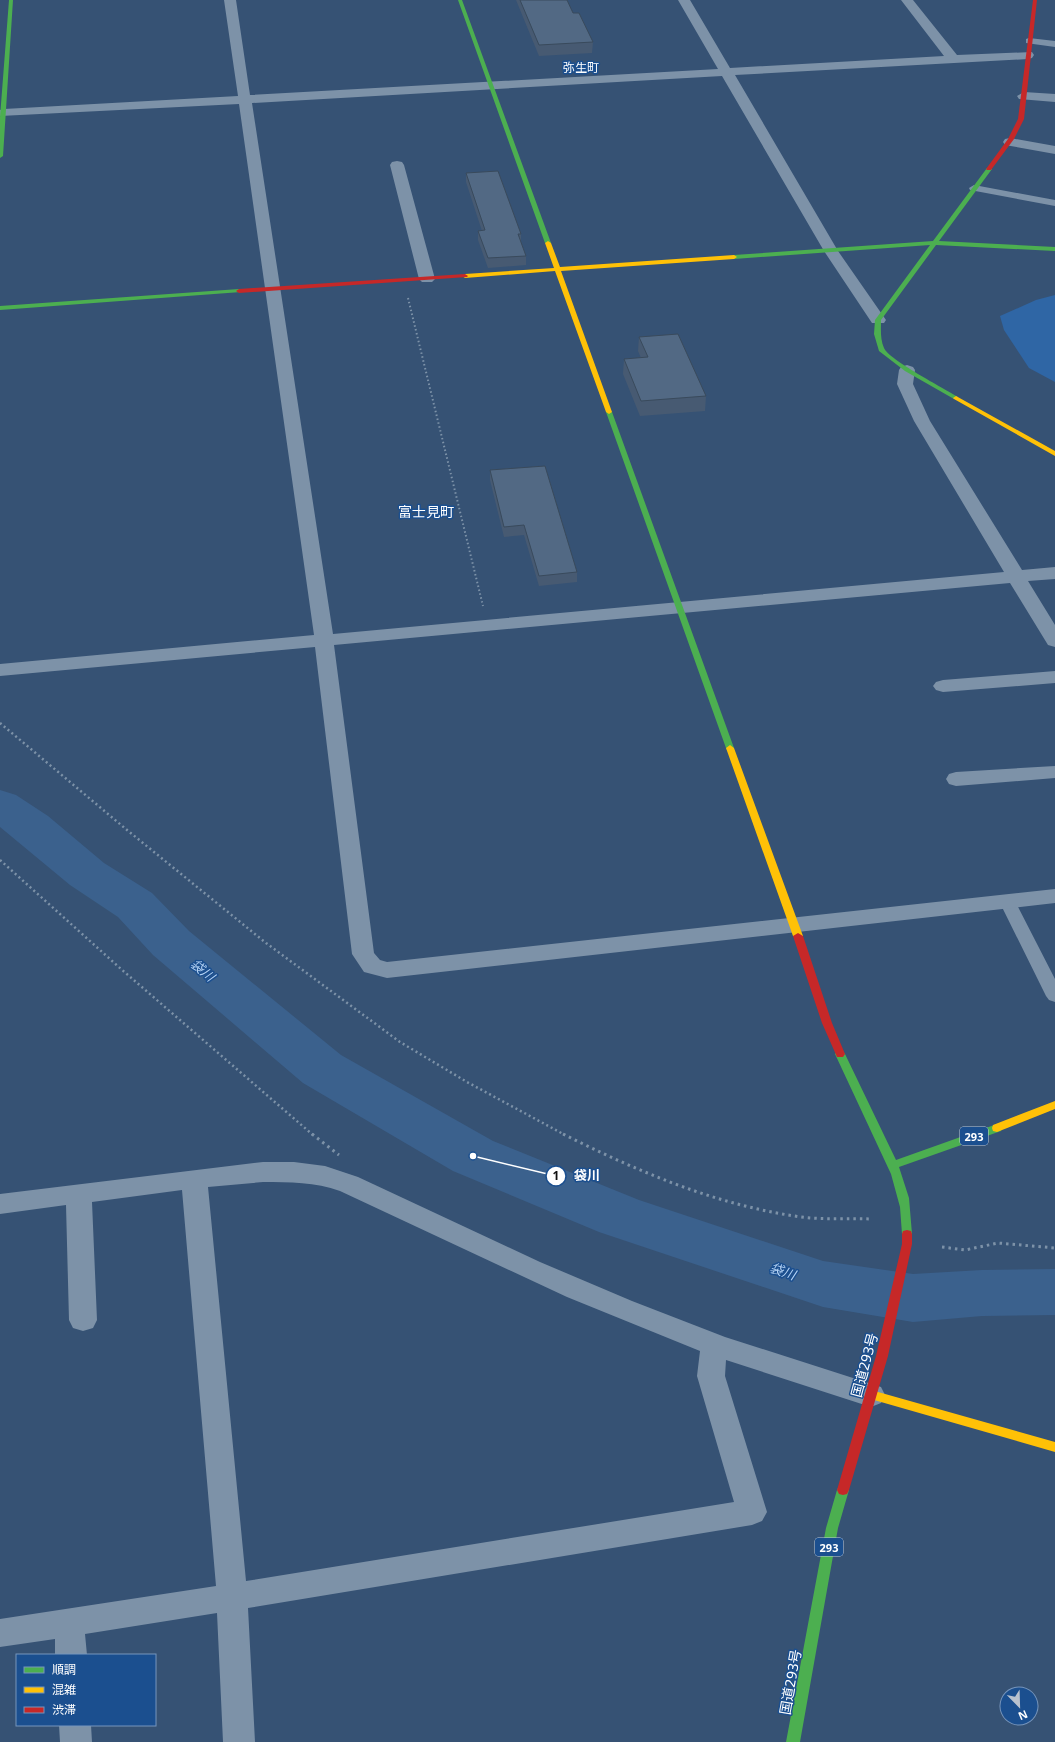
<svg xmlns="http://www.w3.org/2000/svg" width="1055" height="1742" font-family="'Noto Sans','Noto Sans JP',sans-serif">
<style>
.green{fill:#2f66a5}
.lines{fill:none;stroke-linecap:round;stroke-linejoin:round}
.river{fill:#3b618d;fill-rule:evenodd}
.path-far2{stroke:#7d92a8;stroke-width:2;stroke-dasharray:1.5 2.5;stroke-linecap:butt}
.path-far1{stroke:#7d92a8;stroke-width:2.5;stroke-dasharray:2 3;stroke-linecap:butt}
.path{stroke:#7d92a8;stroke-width:3;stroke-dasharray:2.5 4;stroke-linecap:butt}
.lane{fill:#7d92a8;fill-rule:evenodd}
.street{fill:#7d92a8;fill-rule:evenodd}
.fast{fill:#4caf50;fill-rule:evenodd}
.slow{fill:#ffc107;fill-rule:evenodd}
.jam{fill:#c62828;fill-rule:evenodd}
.wall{fill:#475a72}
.building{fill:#526984;stroke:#394a5c}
.labels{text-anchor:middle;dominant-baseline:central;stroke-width:3;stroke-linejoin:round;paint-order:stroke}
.shield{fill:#1b4f8f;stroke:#bbcadd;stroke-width:1}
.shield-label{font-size:11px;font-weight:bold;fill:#fff}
.far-quarter-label{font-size:12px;fill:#fff;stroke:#1b4f8f}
.water-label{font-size:13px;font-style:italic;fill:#b5d3f5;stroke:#1b4f8f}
.quarter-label{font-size:14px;fill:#fff;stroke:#1b4f8f}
.near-street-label{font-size:14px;fill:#fff;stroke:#1b4f8f}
.leader{fill:none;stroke:#fff;stroke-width:1.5}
.callout-dot{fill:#fff;stroke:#1b4f8f;stroke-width:1.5}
.mark-label{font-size:12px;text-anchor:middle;font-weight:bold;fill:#111}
.callout-label{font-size:13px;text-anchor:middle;font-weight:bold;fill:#fff;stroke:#1b4f8f;stroke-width:3;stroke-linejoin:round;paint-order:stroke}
</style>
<rect width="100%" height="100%" fill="#365274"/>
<path class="green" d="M1055,295V382L1029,368L1004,330L1000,316L1036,300Z"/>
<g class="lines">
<path class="river" d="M0,790L16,795L48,816L104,863L152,893L189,931L341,1055L493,1141L639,1200L823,1261L913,1274L982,1270L1055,1269V1315L982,1316L913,1322L823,1307L599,1232L453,1171L303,1083L153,955L118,917L70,885L0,827Z"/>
<path class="path-far2" d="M408,298L483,606"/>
<path class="path-far1" d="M0,723L127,830L266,943L400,1042L467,1082L565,1135
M0,860L121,969L313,1135"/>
<path class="path" d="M312,1134L339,1155
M563,1134C639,1172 716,1205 801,1217C824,1220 848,1218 871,1219
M942,1247L965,1250L998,1243L1055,1248"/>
<path class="lane" d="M1029,38L1055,41V47L1026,43V39Z
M974,185L1055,200V206L970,190L969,188Z
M1007,896L1013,897L1015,901L1055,979V1002L1049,1000L1046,996L999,901L1001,897Z"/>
<path class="street" d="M224,0H236L250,95L718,69L678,0H690L730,68L944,56L901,0H913L957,55L1032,52L1034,55L1032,58L1028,59L735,75L838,251L886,320L884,323H872L824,251L722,76L252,103L333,634L1004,572L914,421L897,384L899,370L901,367L907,365L913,367L915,370L913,384L930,421L1022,570L1055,567V579L1028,581L1055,625V647L1048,645L1010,583L334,645L374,953L380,960L387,962L1055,889V903L387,978L364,972L352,954L315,647L0,676V664L314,635L239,104L0,116V110L4,109L238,96Z
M1024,92L1055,94V102L1019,99L1017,96Z
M1010,138L1055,146V154L1005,145L1003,142L1005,139Z
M397,161L402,162L404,165L435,279L432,282H422L419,279L390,165L392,162Z
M1055,671V683L943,692L936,690L933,686L936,682L943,680Z
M1055,766V778L956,786L949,784L946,779L949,774L956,772Z
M263,1162H294L325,1166L358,1177L540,1262L632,1301L725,1337L881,1387L885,1395L881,1403L871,1407L726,1360L725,1376L767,1512L762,1521L752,1525L248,1608L255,1742H223L217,1613L85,1634L87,1655H55V1639L0,1647V1619L216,1586L182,1190L92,1202L97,1320L93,1328L83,1331L73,1328L69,1320L66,1205L0,1214V1194ZM263,1182C290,1182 315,1182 340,1191L567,1297L700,1351L697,1376L734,1502L246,1581L208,1187Z
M59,1725H91L92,1742H60Z"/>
<path class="fast" d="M9,0H13L3,156L0,158V117Z
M458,0H462L551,243L550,244L545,243Z
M987,168L992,169L939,241L1055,247V251L936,245L881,320C881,329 880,339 884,348C888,359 945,389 958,397V399H954L905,371L879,351L874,334L875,320L930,245L734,259L731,257L734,255L933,241Z
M239,289L241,290V292L0,310V306Z
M609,410L612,412L734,748L733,750H727L726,748L606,412Z
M840,1050L843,1051L845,1054L896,1160L997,1124L1001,1125L1002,1128L1001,1131L899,1167L909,1198L912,1234L911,1237L907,1238L903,1237L902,1234L900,1207L891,1174L835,1054L837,1051Z
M843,1485L847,1486L849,1490L838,1528L800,1742H786L826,1528L837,1490L839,1486Z"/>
<path class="slow" d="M548,241L551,243L560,267L734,255L737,257L734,259L561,271L612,412L609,414L606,412L555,271L465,278L462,276L465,274L554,268L545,243Z
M956,396L1055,451V456L954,399L953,398Z
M730,745L734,748L803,936L801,938L798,939L793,936L726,748Z
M1055,1101V1109L997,1132L993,1131L992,1128L993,1125Z
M871,1390L1055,1442V1452L867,1398L865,1395L867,1392Z"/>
<path class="jam" d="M1033,0H1037L1024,119L1014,139L991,170H987L986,169L1008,139L1018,119Z
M465,274L468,276L467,277L239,293L236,291L239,289Z
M798,933L803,936L832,1023L845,1054L843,1057H837L822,1023L793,936Z
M907,1230L911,1231L912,1234V1244L888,1356L849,1490L847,1494L843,1495L839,1494L837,1490L876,1356L902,1244V1234L903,1231Z"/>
</g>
<path class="wall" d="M516,0H567L573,13L593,42L592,53L539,56Z
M466,173L521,234V242L526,256V265L488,268L478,240V231H482L466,182Z
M639,337L706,396L705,411L640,416L623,374L624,359L641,358L638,351Z
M490,470L577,572V582L539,586L524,535L504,537L490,480Z"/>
<path class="building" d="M520,0H567L573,13H579L593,42L539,45Z
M498,171L521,234H518L526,256L488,258L478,231L485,230L466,173Z
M678,334L706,396L641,401L624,359L648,357L639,337Z
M545,466L577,572L539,576L524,525L504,527L490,470Z"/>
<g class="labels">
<g class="shield">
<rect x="960" y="1127" width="28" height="18" rx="3"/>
<rect x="815" y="1538" width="28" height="18" rx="3"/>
</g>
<g class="shield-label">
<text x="974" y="1136">293</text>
<text x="829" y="1547">293</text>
</g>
<g class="far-quarter-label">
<text x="581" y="67">弥生町</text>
</g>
<g class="water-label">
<text transform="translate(203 970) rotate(40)">袋川</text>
<text transform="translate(783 1271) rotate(19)">袋川</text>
</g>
<g class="quarter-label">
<text x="426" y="511">富士見町</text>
</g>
<g class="near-street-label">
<text transform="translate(864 1365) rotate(-75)">国道293号</text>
<text transform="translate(790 1682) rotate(-80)">国道293号</text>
</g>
</g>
<path class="leader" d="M473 1156L556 1176"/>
<g class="callout-dot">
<circle cx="473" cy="1156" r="4"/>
<circle cx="556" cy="1176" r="10"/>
</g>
<g class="mark-label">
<text x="556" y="1180">1</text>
</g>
<g class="callout-label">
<text x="587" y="1180">袋川</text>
</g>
<rect x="16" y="1654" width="140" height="72" fill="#1b4f8f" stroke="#7695bc"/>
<rect x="24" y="1667" width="20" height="6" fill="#4caf50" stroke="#7695bc"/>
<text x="52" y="1674" font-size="12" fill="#ffffff">順調</text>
<rect x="24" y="1687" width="20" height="6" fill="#ffc107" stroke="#7695bc"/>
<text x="52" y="1694" font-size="12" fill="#ffffff">混雑</text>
<rect x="24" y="1707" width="20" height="6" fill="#c62828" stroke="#7695bc"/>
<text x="52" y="1714" font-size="12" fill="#ffffff">渋滞</text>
<g transform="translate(1019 1706) rotate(157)"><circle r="19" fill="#1b4f8f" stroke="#7695bc"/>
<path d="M0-3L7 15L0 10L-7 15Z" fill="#b9c2ce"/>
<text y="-6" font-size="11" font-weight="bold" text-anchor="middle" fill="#ffffff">N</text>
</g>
</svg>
